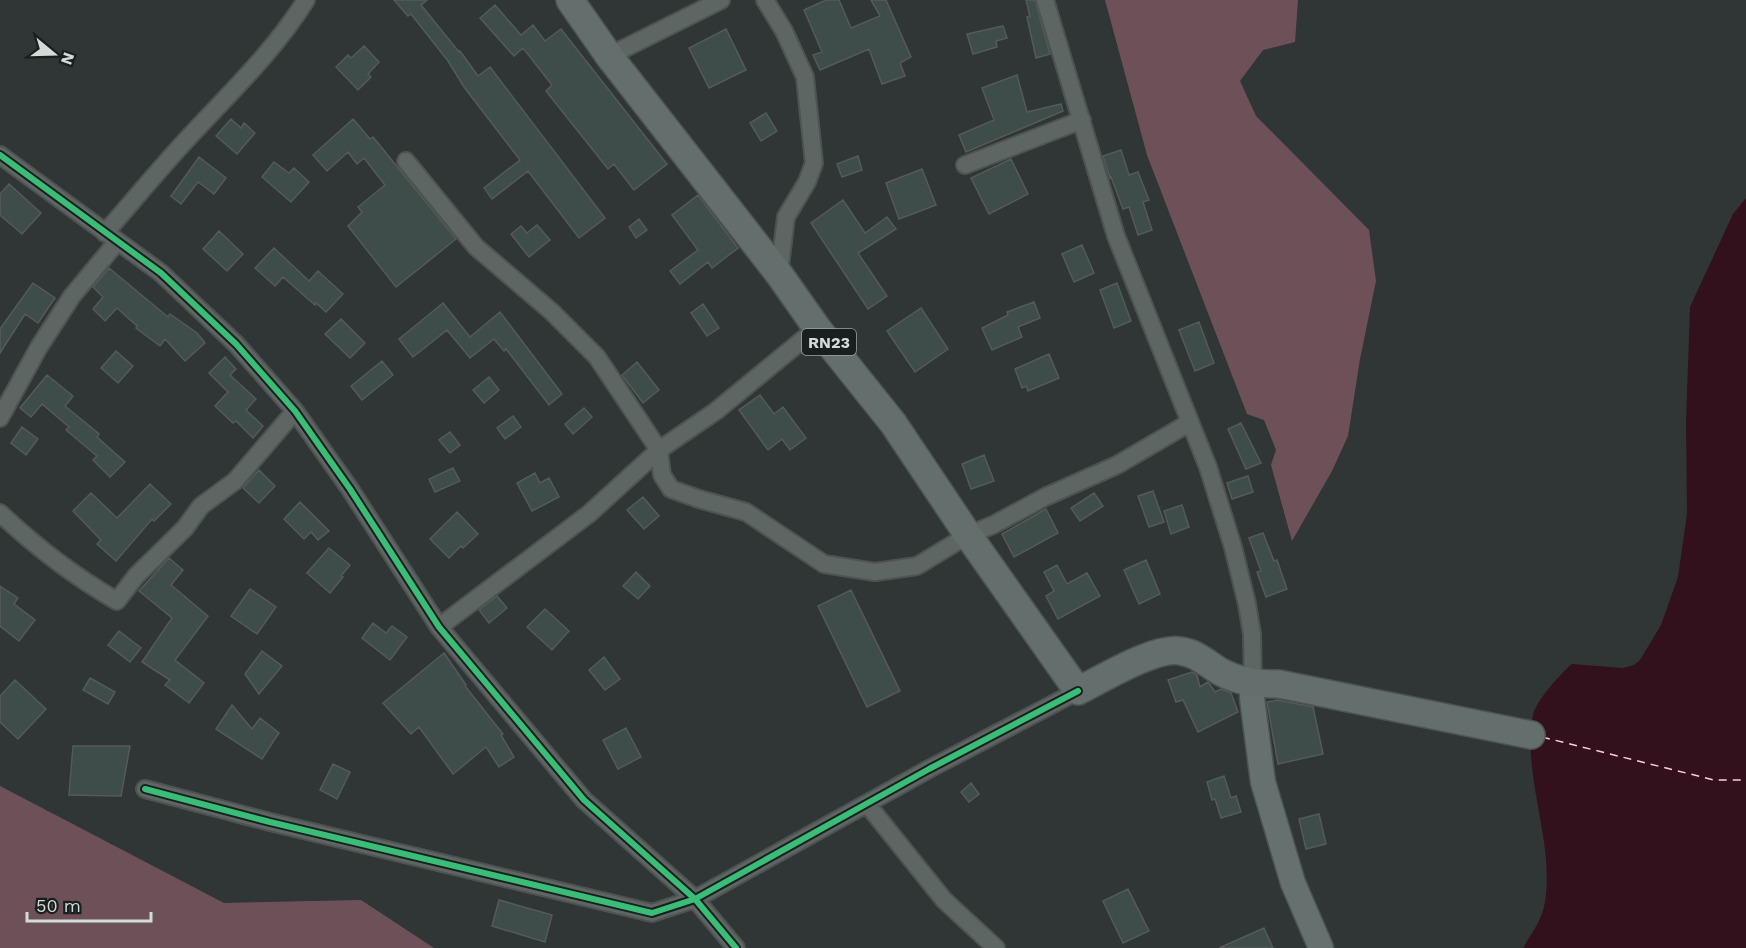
<svg xmlns="http://www.w3.org/2000/svg" width="1746" height="948" font-family="'Work Sans',sans-serif">
<style>
.green{fill:#6e5158}
.water{fill:#32101c}
.lines{fill:none;stroke-linecap:round;stroke-linejoin:round}
.ferry{stroke:#feceda;stroke-width:1.5;stroke-dasharray:8 6;stroke-linecap:butt}
.building{fill:#3e4c4a;stroke:#555a59;stroke-width:1.5}
.street-casing{stroke:#4e5352;stroke-width:20}
.secondary-casing{stroke:#4e5352;stroke-width:27}
.primary-casing{stroke:#4e5352;stroke-width:30}
.street{stroke:#5e6664;stroke-width:16}
.secondary{stroke:#66706e;stroke-width:24}
.primary{stroke:#646e6c;stroke-width:27}
.cycleway-casing{stroke:#191f1e;stroke-width:10}
.cycleway{stroke:#3abd76;stroke-width:6}
.labels{text-anchor:middle;dominant-baseline:central;stroke-width:5;stroke-linejoin:round;paint-order:stroke}
.shield{fill:#191f1e;stroke:#9ba3a1;stroke-width:1.5}
.shield-label{font-size:16px;font-weight:bold;fill:#d3dbd9}
</style>
<rect width="100%" height="100%" fill="#303635"/>
<path class="green" d="M1105,0H1298L1295,42L1263,50L1240,81L1256,116L1369,230L1376,281L1360,359L1348,436L1332,471L1292,541L1271,465L1276,450L1264,420L1247,414L1147,155Z
M0,786L224,903L361,900L434,948H0Z"/>
<path class="water" d="M1746,198V948H1523C1530,936 1541,921 1544,907C1557,846 1521,776 1533,715C1536,701 1560,674 1572,664L1623,668L1634,665L1640,660L1661,625L1678,577L1687,514L1686,422L1690,307L1733,214Z"/>
<g class="lines">
<path class="ferry" d="M1542,737L1714,780H1746"/>
</g>
<path class="building" d="M394,0H427L421,5L459,52L460,51L478,76L490,67L605,218L579,238L528,171L492,199L484,188L520,160L464,87L448,61L411,14L408,16Z
M826,0H839L851,28L880,16L871,0H886L911,57L900,63L905,76L882,84L869,49L820,70L813,55L822,52L804,10Z
M1026,0H1035L1050,54L1036,58L1027,17L1030,16Z
M495,5L521,35L533,25L545,41L561,29L667,164L634,190L614,164L608,169L546,91L552,85L523,48L514,56L480,18Z
M1003,26L1007,38L996,41L997,47L973,54L967,34Z
M726,29L746,70L709,88L689,48Z
M364,46L379,62L368,74L371,77L358,90L336,67L348,55L351,58Z
M1017,75L1027,112L1061,104L1063,111L966,152L959,135L994,120L982,88Z
M766,113L777,131L761,141L750,123Z
M231,119L241,128L244,123L255,133L237,154L216,136Z
M353,119L370,139L373,137L456,239L396,287L348,226L362,212L358,207L385,185L364,158L357,164L348,152L327,171L313,155Z
M1121,150L1129,175L1138,172L1149,200L1143,202L1152,230L1138,235L1129,207L1123,209L1111,177L1110,178L1103,156Z
M858,156L862,170L842,177L837,164Z
M199,157L226,178L214,194L198,182L181,204L171,196Z
M1011,159L1028,194L989,214L971,178Z
M274,162L289,173L294,168L309,182L291,202L262,177Z
M922,169L936,205L899,219L886,183Z
M9,184L41,213L22,234L0,215V194Z
M698,195L738,248L712,268L708,262L680,284L670,271L698,250L672,215Z
M843,200L865,233L887,217L896,229L858,253L887,296L868,309L811,223Z
M639,219L647,230L636,238L629,227Z
M537,225L550,240L529,257L511,234L521,226L527,233Z
M219,231L243,254L227,271L203,249Z
M1082,245L1094,273L1074,282L1062,254Z
M274,248L309,281L318,271L343,294L326,312L316,303L315,305L283,277L275,286L255,268Z
M109,268L168,317L170,314L197,333L205,343L185,361L165,339L160,346L136,328L137,326L117,308L105,321L93,309L103,297L93,287Z
M33,283L55,298L38,323L25,314L0,353V329Z
M1117,283L1131,321L1114,328L1100,290Z
M1034,302L1040,318L1018,327L1022,337L992,350L982,328L1008,315L1007,312Z
M443,303L470,337L500,312L562,394L549,405L506,349L504,351L494,339L470,358L447,330L413,357L399,339Z
M703,304L719,328L707,336L691,313Z
M921,308L948,349L915,372L887,331Z
M341,319L365,343L350,358L325,334Z
M1199,322L1214,363L1195,371L1179,330Z
M116,351L133,366L118,383L101,368Z
M1049,354L1059,378L1028,391L1026,386L1022,388L1015,369Z
M225,357L236,369L230,375L256,399L246,410L263,426L253,438L236,421L233,423L215,406L228,392L209,373Z
M382,361L393,375L362,400L351,386Z
M637,362L659,390L643,403L622,375Z
M47,375L73,396L65,406L99,434L97,437L125,462L110,477L93,460L97,456L66,430L69,427L42,404L31,417L20,408Z
M489,377L499,390L484,403L473,390Z
M760,395L774,414L783,407L806,438L790,450L782,439L768,450L739,410Z
M584,408L592,417L573,434L565,424Z
M513,416L521,427L505,439L497,428Z
M1241,423L1261,463L1246,469L1228,429Z
M22,427L38,439L26,455L11,443Z
M450,432L460,445L450,453L439,440Z
M984,455L994,481L971,489L962,464Z
M453,468L460,481L435,492L429,479Z
M259,470L275,486L259,503L243,488Z
M535,473L540,483L549,478L559,497L532,511L517,483Z
M1248,476L1253,492L1232,499L1227,483Z
M150,484L171,504L154,521L152,519L116,561L97,544L101,540L73,511L91,493L117,518Z
M1153,491L1164,522L1149,527L1138,496Z
M1094,493L1103,506L1080,521L1071,508Z
M643,497L659,516L644,529L627,510Z
M300,502L329,531L318,540L311,532L304,539L284,519Z
M1182,505L1189,527L1171,534L1164,511Z
M1046,509L1058,533L1014,557L1002,534Z
M457,512L478,534L463,548L461,546L449,558L430,539Z
M1263,533L1274,561L1277,560L1287,589L1266,597L1257,572L1261,571L1249,538Z
M329,548L350,565L341,576L343,577L330,593L307,573Z
M169,558L183,570L171,585L208,616L175,660L204,683L189,703L165,685L170,680L142,662L172,618L139,591Z
M1146,560L1160,594L1139,604L1124,570Z
M1057,565L1067,584L1087,573L1100,596L1058,619L1046,596L1054,591L1044,572Z
M636,572L650,586L638,599L623,586Z
M0,586L18,598L14,604L35,620L19,641L0,626Z
M250,589L276,607L257,634L231,616Z
M851,590L900,691L867,707L818,606Z
M497,596L507,608L489,623L479,610Z
M545,609L569,631L552,650L527,627Z
M373,623L386,633L392,626L407,637L390,660L362,638Z
M119,631L141,648L130,662L108,645Z
M262,651L282,666L259,694L245,674Z
M444,653L466,685L465,686L503,734L501,735L514,757L499,767L486,747L453,774L419,727L411,734L383,703Z
M604,657L620,679L605,690L589,670Z
M1192,672L1197,675L1200,687L1208,682L1215,692L1221,689L1231,693L1238,712L1198,732L1183,700L1176,702L1168,680Z
M90,678L115,692L108,704L83,690Z
M15,680L46,709L18,739L0,722V696Z
M1277,700L1313,707L1323,754L1278,764L1267,702Z
M232,705L252,729L260,718L279,733L262,759L216,729Z
M626,728L641,757L618,769L603,740Z
M73,746H130L121,796L69,795Z
M333,764L350,772L337,799L320,790Z
M1224,776L1231,798L1236,796L1241,812L1221,818L1215,799L1212,800L1207,782Z
M971,783L979,794L969,802L961,792Z
M1319,814L1326,844L1306,849L1299,819Z
M1128,889L1149,931L1123,943L1103,901Z
M499,900L552,915L545,942L492,926Z
M1264,928L1273,948H1219Z"/>
<g class="lines">
<g class="street-casing">
<path id="street" d="M765,0L784,31L805,77L814,163L807,182L786,217L779,274
M1045,0L1116,236L1208,467L1233,547L1247,604L1252,634L1253,684
M609,56L721,0
M0,155L161,273L236,344L295,411L350,489L439,627L584,800L695,899L736,948
M406,161L476,247L552,312L597,357L659,450L662,475L671,489L699,499L746,512L824,564L875,572L917,566L968,535L993,525L1045,497L1117,465L1189,423
M965,165L1082,120
M105,233C133,201 161,167 190,136C230,93 275,50 306,0
M0,418L39,347L72,296L117,242
M0,513C37,548 72,575 117,601L136,576L185,528L201,506L235,481L295,411
M439,627L590,513L659,450L716,411L817,328
M145,789L270,822L652,913L695,899L929,769L1078,691
M867,804L944,900L996,948"/>
</g>
<g class="secondary-casing">
<path id="secondary" d="M1253,684L1252,698L1263,782L1293,883L1321,948"/>
</g>
<g class="primary-casing">
<path id="primary" d="M570,0L609,56L779,274L817,328L893,423L968,535L1078,691C1102,679 1156,646 1180,651C1197,653 1207,664 1221,672C1240,682 1258,684 1279,684L1531,735"/>
</g>
<use href="#street" class="street"/>
<use href="#secondary" class="secondary"/>
<use href="#primary" class="primary"/>
<g class="cycleway-casing">
<path id="cycleway" d="M0,155L161,273L236,344L295,411L350,489L439,627L584,800L695,899L736,948
M145,789L270,822L652,913L695,899L929,769L1078,691"/>
</g>
<use href="#cycleway" class="cycleway"/>
</g>
<g class="labels">
<rect class="shield" x="802" y="329" width="54" height="26" rx="4.5"/>
<g class="shield-label">
<text x="829" y="342">RN23</text>
</g>
</g>
<g transform="translate(54 54) rotate(109)" stroke="#191f1e" stroke-width="4.5" paint-order="stroke">
<path d="M0-4.5L10 22L0 15L-10 22Z" fill="#d3dbd9"/>
<text y="-9" font-size="16" font-weight="bold" text-anchor="middle" fill="#d3dbd9">N</text>
</g>
<path d="M27 912v9h124v-9" fill="none" stroke="#d3dbd9" stroke-width="3"/>
<text x="36" y="912" font-size="18" fill="#d3dbd9" stroke="#191f1e" stroke-width="4.5" paint-order="stroke">50 m</text>
</svg>
